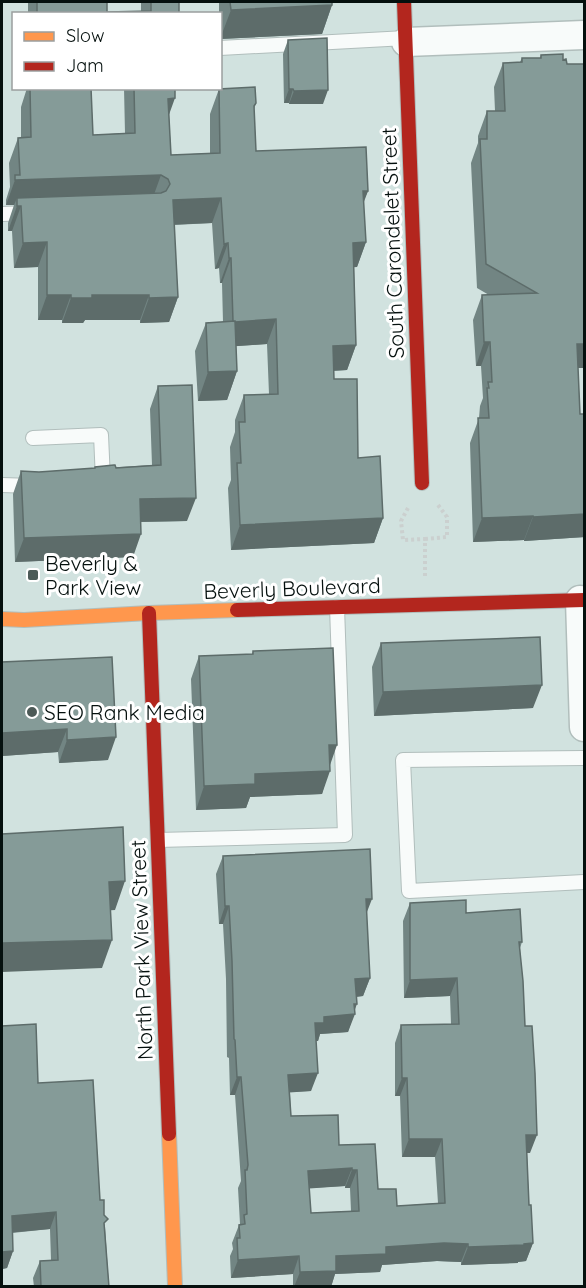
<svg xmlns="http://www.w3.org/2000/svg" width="586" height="1288" font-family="Quicksand,sans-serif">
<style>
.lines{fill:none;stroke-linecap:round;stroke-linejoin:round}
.lane-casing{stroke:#b1bebc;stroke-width:16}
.street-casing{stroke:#b1bebc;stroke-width:31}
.slow-casing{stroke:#b1bebc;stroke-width:16}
.jam-casing{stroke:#b1bebc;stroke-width:16}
.path{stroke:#cbd0cf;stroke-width:4;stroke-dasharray:3 3;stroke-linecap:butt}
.lane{stroke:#f8fbfa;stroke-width:14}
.street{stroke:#f8fbfa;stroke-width:28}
.slow{stroke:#ff974d;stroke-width:14}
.jam{stroke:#b3261e;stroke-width:14}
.wall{fill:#728583;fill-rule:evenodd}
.shaded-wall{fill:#5d6c6a}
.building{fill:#859b98;stroke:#5d6c6a;stroke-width:1.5;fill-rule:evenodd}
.poi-dot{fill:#4c5a57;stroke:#fff;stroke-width:2}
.labels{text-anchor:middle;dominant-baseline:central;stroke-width:6;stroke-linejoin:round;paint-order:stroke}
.street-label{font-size:21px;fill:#05100e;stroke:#fff}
.poi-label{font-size:21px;fill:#05100e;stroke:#fff;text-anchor:start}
</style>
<rect width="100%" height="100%" fill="#d1e2df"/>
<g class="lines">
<g class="lane-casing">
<path id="lane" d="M220,48L406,38
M2,214L29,213
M33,438L101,435L103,480H99
M2,485L32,486
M584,758L403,760L409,891L584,882
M158,840L345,835L337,607"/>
</g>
<g class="street-casing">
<path id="street" d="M406,42L584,35
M580,600L584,727"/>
</g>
<g class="slow-casing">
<path id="slow" d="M2,619L24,620L149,613L237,610
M169,1134L175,1286"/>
</g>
<g class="jam-casing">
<path id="jam" d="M404,2L422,483
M237,610L584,600
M149,613L169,1134"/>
</g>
<path class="path" d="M408,508L401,521L403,540L425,539V577
M425,539L447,537V517L438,505"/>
<use href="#lane" class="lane"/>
<use href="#street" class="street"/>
<use href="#slow" class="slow"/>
<use href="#jam" class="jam"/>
</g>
<path class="wall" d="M28,2H107V12L141,11V2H179V14H28Z
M219,2H332V5L322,34L220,39V14H219Z
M288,40L323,104H289V103H284L283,54Z
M541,55L585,368H578L580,414H585V537L524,541V540L473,542L470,443L479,418L480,406L483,398L481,366H476L473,320L482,295H489L477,288L471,163L478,143V136L487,111H495L494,87L503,63L520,62L522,58H540Z
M27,88H91L93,135L125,133L124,88H175L169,114L171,155L210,153V114L219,89L256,103L254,109L256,151L368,191L363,202L366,242L357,267H354L356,345L347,370L334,371V379L358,458L383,518L374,543L231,550L228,488L231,480L230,447L235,432V420L244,395L269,394L267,344L236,346L237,371L227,400L198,401L195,351L206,323L223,322L222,283H220L219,268L215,269L212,223L174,225L178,297L169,322L140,323V320H85L83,323H62V320H38V267L14,268L12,231H8V223L14,205H6V200L10,187L9,163L18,138H21V107Z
M158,386L187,521L141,522L133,557L15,562L13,494L21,471L39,472L152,465L150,409Z
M381,643L533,708L374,716L372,667Z
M253,651L330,765L322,794L250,797L246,808L196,810L191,679L199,656L252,654Z
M2,662L108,760L59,763L58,752L2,756Z
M223,856L366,914L370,978L363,996L357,997L355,1010L348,1032L320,1034L318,1041H316L311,1091L290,1092L291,1116L339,1145L378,1189L397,1206L438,1203L435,1157H402L400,1096H395V1043L401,1025L451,1024L450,996L404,998L403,921L410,903L466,913L522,942L520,948L530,1153H527L529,1205L533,1243L526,1261L518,1262V1263L461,1265V1262L437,1261L382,1265L380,1272L335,1274L331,1287H293V1274L231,1278L230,1256L233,1249L232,1243L239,1225L240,1224L238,1188L241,1181L235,1095H230L229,1058L227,1057L226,979L223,924H219L216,874ZM345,1186V1188H350L351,1211L311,1213L309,1188Z
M2,1026L38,1083L100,1200L105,1227L109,1287H34L33,1278L40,1261L51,1260L50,1229L12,1233L13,1251L7,1268L2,1269Z"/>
<path class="shaded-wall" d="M332,5L322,34L220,39L231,10Z
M289,89H293L289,103H284Z
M328,90L323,104H289L294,91Z
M175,98L166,123L168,99Z
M161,175L152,200L17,198L14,205H6L15,180Z
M363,191H368L359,215Z
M221,198L212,223L164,225L173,200Z
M17,206H21L12,231H8Z
M47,242L38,267L14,268L23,243Z
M366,242L357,267L344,268L353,243Z
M228,243L219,268L215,269L224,244Z
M229,258H231L222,283H220Z
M47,295H71L62,320H38Z
M92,295H149L140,320H85L83,323H62L71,298Z
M178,297L169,322L140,323L149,298Z
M276,319L267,344L224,347L233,322Z
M484,342H490L481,366H476Z
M577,344H585V368H568Z
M356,345L347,370L324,371L333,346Z
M237,371L227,400L198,401L208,372Z
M196,498L187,521L132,522L140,499Z
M585,514V537L524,541L533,517Z
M533,516L524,540L473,542L482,518Z
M383,518L374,543L231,550L240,525Z
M141,534L133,557L15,562L24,538Z
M542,685L533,708L374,716L383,692Z
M67,729L58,752L2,756V733Z
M116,737L108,760L59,763L67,740Z
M329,745H337L329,768Z
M330,771L322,794L250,797L246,808L196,810L204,786L255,774Z
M125,881L115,910L99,911L109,882Z
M366,899H372L365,917Z
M225,906H229L223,924H219Z
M112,940L102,968L2,972V943Z
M370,978L363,996L349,997L355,979Z
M457,978L450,996L404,998L410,980Z
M354,1004H357L353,1014H355L348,1032L320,1034L318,1041H309L315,1023L324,1017Z
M318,1073L311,1091L282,1093L288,1075Z
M237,1077H241L235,1095H230Z
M402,1078H407L400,1096H395Z
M526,1135H537L530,1153H520Z
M409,1139H442L435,1157H402Z
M352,1168L345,1186L302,1189L308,1171Z
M352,1170H357L350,1188H345Z
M56,1212L50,1229L6,1233L12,1216Z
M444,1243L468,1244L461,1262L437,1261L382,1265L380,1272L335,1274L331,1287H294L300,1272L336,1256L386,1247Z
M533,1243L526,1261L518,1262V1263L461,1265L468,1247Z
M13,1251L7,1268L2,1269V1252Z
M299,1256L293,1274L231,1278L238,1260Z"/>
<path class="building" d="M37,2H107V12L151,11V2H179V14H37Z
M230,2H332V5L231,10Z
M327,38L328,90L294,91L293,89H289L288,40Z
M563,54V60L566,59L567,64H585V344H577L580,414H585V514L533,517V516L482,518L478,418H489L487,388H489L488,382H492L490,342H484L482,295L537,293L486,264L480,139H487V111H505L503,63L522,62V58H541V55Z
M255,87L256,103L254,106L256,151L366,147L368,191H363L366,242L353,243L356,345L333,346L334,379H357L358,458L380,456L383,518L240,525L237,463H241L239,422H245L244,395L278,394L276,319L235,322V321H233L231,258H229L228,243L224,244L221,198L173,200L178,297L149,298V295H92V298H71V295H47V242L23,243L21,206H17V198L161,193L166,191L170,184L168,179L161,175L15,180V175H20L18,138L31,137L30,88H91L93,135L135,133L134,88H175V98L168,99L171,155L220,153L219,89Z
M235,321L237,371L208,372L206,323Z
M192,385L196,498L140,499L141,534L24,538L21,471L39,472L95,468V467L114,465H115L116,468L161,465L158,386Z
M540,637L542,685L383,692L381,643Z
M333,648L337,745H329L330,771L255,774V784L204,786L199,656L253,654V651Z
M112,657L116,737L67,740V729L2,733V662Z
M123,827L125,881L109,882L112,940L2,943V834Z
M370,849L372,899H366L370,978L355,979L357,1004H354L355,1014L324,1017V1023H315L318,1073L288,1075L291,1116L338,1115L339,1145L375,1144L378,1189H396L397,1206L445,1203L442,1139H409L407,1078H402L401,1025L459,1024L457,978L410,980V903L466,900V913L520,909L522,942H519L523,981L525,1026H532L535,1073L537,1135H526L529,1205H531L533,1243L524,1244V1245L468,1247V1244L444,1243L386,1247V1254L336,1256V1271L300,1272L299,1256L238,1260L237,1238H240L239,1225L245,1224L244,1215L247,1214L245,1170H247L248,1165L241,1077H237L235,1040L234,1039L232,961L229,906H225L223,856ZM352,1168V1170H357L359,1211L311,1213L308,1171Z
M36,1024L38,1083L93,1080L100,1200H104V1215L108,1219L104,1223L109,1287H41L40,1261L58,1260L56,1212L12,1216L13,1251L2,1252V1026Z"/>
<g class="poi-dot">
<rect x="27" y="569" width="12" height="12" rx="3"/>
<circle cx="32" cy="712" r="6"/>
</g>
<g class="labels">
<g class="street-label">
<text transform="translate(392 243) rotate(-92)">South Carondelet Street</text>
<text transform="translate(292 588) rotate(-2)">Beverly Boulevard</text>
<text transform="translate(141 950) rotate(-92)">North Park View Street</text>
</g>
<g class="poi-label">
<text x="45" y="563">Beverly &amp;<tspan x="45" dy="24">Park View</tspan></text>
<text x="44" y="712">SEO Rank Media</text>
</g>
</g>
<rect width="586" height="1288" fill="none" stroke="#05100e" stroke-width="6"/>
<rect x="12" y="12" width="210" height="78" fill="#ffffff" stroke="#9b9f9f" stroke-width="1.5"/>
<rect x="24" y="32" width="30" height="9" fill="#ff974d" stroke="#9b9f9f" stroke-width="1.5"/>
<text x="66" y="42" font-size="18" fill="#05100e">Slow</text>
<rect x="24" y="62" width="30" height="9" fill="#b3261e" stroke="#9b9f9f" stroke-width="1.5"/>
<text x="66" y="72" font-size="18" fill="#05100e">Jam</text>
</svg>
